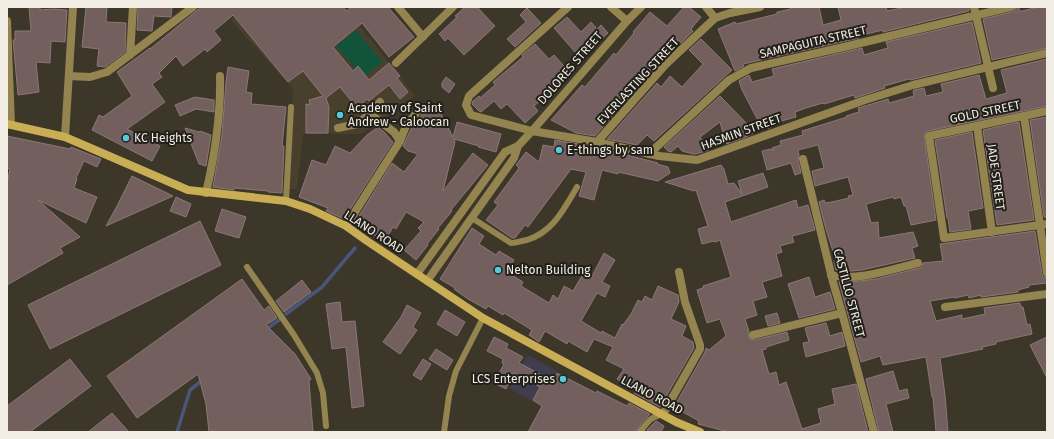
<svg xmlns="http://www.w3.org/2000/svg" width="1054" height="439" font-family="'Fira Sans',sans-serif">
<style>
.commercial{fill:#403d4e}
.built{fill:#48402c}
.green{fill:#12533c}
.lines{fill:none;stroke-linecap:round;stroke-linejoin:round}
.stream{stroke:#4a557a;stroke-width:3.5}
.building{fill:#73605e;stroke:#8b7876}
.lane{stroke:#94844f;stroke-width:6}
.street{stroke:#94844f;stroke-width:8}
.secondary{stroke:#c9ae55;stroke-width:8}
.poi-dot{fill:#55cadf;stroke:#211f19;stroke-width:1.5}
.labels{text-anchor:middle;dominant-baseline:central;stroke-width:4;stroke-linejoin:round;paint-order:stroke}
.street-label{font-size:12px;fill:#f1ede4;stroke:#211f19}
.poi-label{font-size:12px;fill:#f1ede4;stroke:#211f19;text-anchor:start}
</style>
<rect width="100%" height="100%" fill="#3d3729"/>
<path class="commercial" d="M528,355L557,371L537,404L509,388Z"/>
<path class="built" d="M246,7H345L415,96L361,134H303L297,189H289L293,89L231,20Z"/>
<path class="green" d="M356,30L383,62L363,77L336,46Z"/>
<g class="lines">
<path class="stream" d="M286,314L322,287L355,248
M265,330L279,320
M177,432L190,390L204,379"/>
</g>
<path class="building" d="M29,7H40V10L53,9L67,10L65,42L51,41L50,63L36,62L39,92L18,95L13,40H15V31H31Z
M86,7H107L106,22L126,23L125,52L105,67L97,66L99,49L82,47Z
M138,7H172L171,17L154,16L152,31L137,30Z
M201,7H343L346,11L352,7H388L414,37L389,57L362,23L333,47L353,71L358,66L369,80L389,63L400,76L397,78L408,92L400,99L389,85L369,101L367,99L357,108L340,87L326,98L329,107L328,133H306V104L310,105L309,100L323,96L303,71L288,82L233,15L214,31L221,40L207,52L205,49L183,66L176,56L159,73L162,77L152,84L165,102L127,129L160,146L152,161L92,130L99,115L103,117L132,96L117,72L150,48V49Z
M465,7H477L495,26L464,55L448,38L445,41L439,34L457,17L455,16Z
M684,7H689L701,17L691,29L693,31L681,43L678,40L677,41L676,40L656,63L658,64L648,76L595,136L576,133L551,120L582,85L585,87L614,53L616,55L634,33L633,32L650,12L667,26Z
M790,7H819L823,25L841,20L838,7H886L887,11L906,7H969V11L883,32V30L858,36L859,38L743,64L744,66L735,71L718,29L735,22L736,24L777,14V12L791,9Z
M1016,7H1019V11H1022L1038,7H1046L1047,13V48L992,60L983,19L1012,12L1015,11Z
M527,8L541,23L515,47L507,39L526,22L520,15Z
M567,17L581,32L591,22L597,29L601,25L608,33L583,55L578,49L575,52L554,28Z
M972,22L981,63L910,80L909,79L884,86L885,88L855,98L854,95L824,104L823,103L806,108L795,112L796,117L778,122L768,129L767,127L763,130L742,90L739,81L749,75L752,82L774,76L772,69L862,48L864,55L888,48L886,42Z
M701,39L732,70L654,141L647,135L637,145L607,139L657,83L661,87L670,76L682,87L703,64L689,50Z
M535,44L549,59L554,55L571,74L534,106L538,111L525,123L507,104L501,109L494,101L481,112L479,111L472,104L473,101L479,96L480,98L495,85L493,82L523,57L522,55Z
M1047,59V106L928,131L924,134L936,220L911,225L906,206H904L901,197L894,199L893,197L866,204L871,223L878,222L879,238L913,232L918,246L912,248L915,258L862,270L851,271L836,270L834,262L836,261L825,226L819,202L824,200L825,203L832,202L849,198L848,196L853,195L848,177L815,186L812,171L824,168L818,145L798,150L799,155L798,160L801,173L795,175L791,163L767,170L762,151L771,149L774,151L772,148L781,145L780,141L803,135L802,131L847,117L846,116L859,112L858,108L888,99L889,103L914,96L913,91L914,90L924,88L926,96L943,92L941,84L979,75L986,99L1007,93L1001,70Z
M228,67L249,71L246,92L252,93L251,104L286,107L282,146H284L282,193L268,192V191L234,188V190L213,187L222,135L226,82Z
M446,77L455,84L449,93L442,87V83Z
M720,96L755,132L746,137L726,144L720,122L700,137L709,150L696,154H693L682,151L678,146L671,152L668,151L664,147Z
M195,97L214,100V112L196,109L180,116L175,105Z
M436,104L453,137L457,122L501,134L496,152L478,147L479,146L454,139L455,142L443,191L473,153L488,165L451,210L452,211L438,228L439,229L427,244L428,245L416,260L404,250L421,231L418,228L424,222L406,212L396,229L393,227L385,241L354,224L392,163L404,172L418,154L408,151L403,146L411,129L422,115V110Z
M1047,117V217H1044L1030,120Z
M1019,122L1034,220L997,225L983,130Z
M378,127L384,132L393,142L344,219L326,211L328,208L299,197L312,160L326,165L335,146L350,153L367,135Z
M185,128L199,132L200,131L211,135L206,166L199,164Z
M972,132L983,208L968,211L971,229L950,232L948,218H947L935,140Z
M7,136L70,149L71,147L101,159L97,167L84,161L76,178L77,179L74,188L97,197L86,223L38,200L80,237L60,248L63,253L7,285V183L10,169L7,168Z
M555,140L596,147L658,163L657,164L668,167L670,173L658,181L618,172V174L602,170L594,200L579,196L586,172L571,169L528,227L525,225L515,238H512L486,220L498,205L494,202L519,168L516,165L526,152L539,162L543,145L554,147Z
M721,165L724,169L728,184L734,183L742,194L738,181L763,173L768,187L725,202L731,222L796,200L798,208L808,205L815,230L792,236L794,242L780,246L782,252L776,254L782,276L762,282L767,297L753,301L757,315L745,319L749,331L748,334L749,338L754,340L787,332L789,340L766,347V349L762,350L769,374L776,372L779,385L786,382L802,429L821,423L818,409L835,404L832,389L856,384L868,432H729L698,424L699,421L674,407L705,352L706,348L709,350L726,336L720,319L707,323L697,290L703,288V286L731,277L720,240L715,242L714,241L702,244L698,229L708,226L696,190L694,191L665,182Z
M132,176L173,196L106,226L117,206Z
M176,197L191,204L186,217L170,211Z
M222,209L246,217L239,238L215,231Z
M200,221L221,265L50,349L28,305Z
M472,228L484,236L479,244L496,255L499,251L514,260L507,272L523,282L521,286L549,303L553,295L558,299L564,286L573,291L583,274L591,278L604,253L615,260L602,282L610,286L605,297L597,293L581,321L601,333L602,331L615,338L622,324L623,325L631,314L638,300L642,302L645,296L652,300L658,286L678,295L679,302L671,319L686,326L682,336L693,342L694,348L660,407L634,393L636,391L617,379L624,369L606,360L613,347L594,339L587,352L568,341L567,344L545,331L539,342L529,335L532,330L504,313L503,315L488,306L486,309L468,299L454,289L455,288L440,279Z
M1035,231L1042,274L1043,277L1047,278V283L1029,285V287L1018,290V292L981,297V295L969,298L968,295L955,298V297L930,301L936,321L962,315V319L985,314L984,308L1020,303L1021,307H1023L1027,325L1030,324L1032,334L996,342V344L982,347L983,349L940,358L945,395L948,432H936L933,397H932L926,357L883,365L880,356L861,362L839,282H852L876,279L919,268L922,267L923,263L943,261L940,244Z
M809,277L815,297L830,292L835,309L799,318L788,284Z
M242,279L264,310L269,306L277,318L266,325L295,354L311,379L309,381L313,432H209L206,404L198,374L137,418L107,376Z
M302,280L311,292L284,312L276,301Z
M340,302L342,322L355,321L364,406L352,408L346,347L332,349L326,304Z
M407,305L421,313L413,327L417,330L400,354L383,342L401,317Z
M445,310L465,322L457,336L437,324Z
M777,313L780,323L768,326L765,316Z
M826,323L830,336L842,332L845,346L806,357L803,343L809,342L805,328Z
M494,337L508,344L506,348L523,357L519,363L553,381L557,373L596,393L597,391L627,406L629,403L650,414L642,423L636,432H528L542,406L533,400L540,387L514,373L506,389L494,383L504,364L502,363L503,359L487,351Z
M1047,337V378L1030,345Z
M436,349L453,360L447,370L429,359Z
M70,359L91,386L30,432H7V406Z
M423,359L431,364L421,380L413,375Z
M893,371L899,391L907,389L909,398L886,404L893,432H879L866,379Z
M112,413L129,432H88Z
M656,421L664,426L661,432H650L647,430Z"/>
<g class="lines">
<path class="lane" d="M286,201L291,107
M472,218L511,243C516,243 521,241 527,240C553,232 564,209 577,187
M247,267L294,335L317,373L323,393L326,426
M444,432L449,396L456,371L483,318
M640,432C648,422 650,417 663,414"/>
<path class="street" d="M398,7L423,37
M568,7L469,96L466,105L471,115L532,131L597,142L659,156L697,160L865,100L913,85L1047,53
M611,7L627,21
M706,7L715,18
M974,7L993,88
M7,21L11,125
M130,55L133,7
M396,63L453,7
M69,76L90,77L107,72L193,7
M1047,111L929,136L944,238L1047,224
M1024,116L1047,273
M977,126L992,232
M338,128L357,124L370,114
M65,137L73,7
M400,141L406,126L417,112
M597,142L665,65L715,18L730,13L760,7
M649,154L729,80L751,68L844,47L1011,7
M803,159L833,282L842,313L874,432
M206,193C215,154 221,116 220,76
M346,226L400,141L394,132L370,114L380,102
M417,274L505,152L518,146L532,131L627,21L641,7
M831,275C855,282 894,269 918,263
M427,281L514,158L518,146
M945,307L1047,294
M753,335L842,313
M663,414L700,349V345L685,302L679,272"/>
<path class="secondary" d="M7,124L65,137L188,190L286,201L310,209L346,226L367,241L483,318L676,422L700,432"/>
</g>
<g class="poi-dot">
<circle cx="340" cy="115" r="4"/>
<circle cx="126" cy="138" r="4"/>
<circle cx="559" cy="150" r="4"/>
<circle cx="498" cy="270" r="4"/>
<circle cx="563" cy="379" r="4"/>
</g>
<g class="labels">
<g class="street-label">
<text transform="translate(813 42) rotate(-13)">SAMPAGUITA STREET</text>
<text transform="translate(570 68) rotate(-49)">DOLORES STREET</text>
<text transform="translate(638 81) rotate(-47)">EVERLASTING STREET</text>
<text transform="translate(985 112) rotate(-12)">GOLD STREET</text>
<text transform="translate(741 132) rotate(-20)">HASMIN STREET</text>
<text transform="translate(996 177) rotate(82)">JADE STREET</text>
<text transform="translate(374 232) rotate(33)">LLANO ROAD</text>
<text transform="translate(849 293) rotate(75)">CASTILLO STREET</text>
<text transform="translate(652 395) rotate(28)">LLANO ROAD</text>
</g>
<g class="poi-label">
<text x="348" y="108">Academy of Saint<tspan x="348" dy="14">Andrew - Caloocan</tspan></text>
<text x="134" y="138">KC Heights</text>
<text x="567" y="150">E-things by sam</text>
<text x="506" y="270">Nelton Building</text>
<text x="555" y="379" text-anchor="end">LCS Enterprises</text>
</g>
</g>
<rect width="1054" height="439" fill="none" stroke="#f1ede4" stroke-width="16"/>
</svg>
